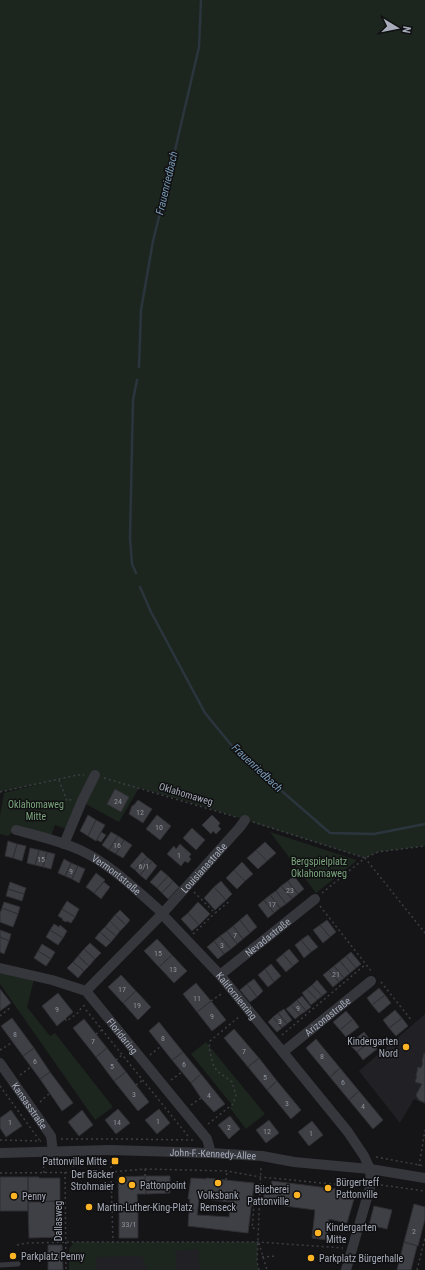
<svg xmlns="http://www.w3.org/2000/svg" width="425" height="1270" font-family="'Roboto Condensed',sans-serif">
<style>
.built{fill:#212125}
.green{fill:#1d261e}
.lines{fill:none;stroke-linecap:round;stroke-linejoin:round}
.stream{stroke:#2a353d;stroke-width:2.5}
.building{fill:#3f4045;stroke:#2f2f34;fill-rule:evenodd}
.path{stroke:#3c3e44;stroke-width:1.5;stroke-dasharray:2 3;stroke-linecap:butt}
.service{stroke:#36373d;stroke-width:5}
.minor{stroke:#36373d;stroke-width:10}
.poi-dot{fill:#ffb426;stroke:#101012;stroke-width:1.5}
.labels{text-anchor:middle;dominant-baseline:central;stroke-width:3;stroke-linejoin:round;paint-order:stroke}
.number-label{font-size:8px;fill:#8c919c}
.street-label{font-size:10px;fill:#a6acb9;stroke:#101012}
.park-label{font-size:10px;fill:#7ba67d;stroke:#101012}
.poi-label{font-size:10px;fill:#a6acb9;stroke:#101012;text-anchor:start}
.water-label{font-size:11px;font-style:italic;fill:#7a9bb7;stroke:#101012}
</style>
<rect width="100%" height="100%" fill="#151517"/>
<path class="built" d="M425,1014V1104L414,1099L400,1123L359,1071Z
M242,1247L248,1270H89V1248Z"/>
<path class="green" d="M0,0H425V846L378,852L365,858L186,801L139,788L119,822L82,802L70,830L55,825L50,839L16,830L8,836L0,834V816L4,793L40,784L0,792Z
M270,832L356,860L355,862L316,893Z
M0,972L34,979L27,1007L50,1036L55,1033L113,1107L95,1120L0,984Z
M206,1042L265,1114L246,1129L230,1108L232,1105L191,1054Z
M74,1242H258L257,1262L259,1270H200L198,1249L175,1251L176,1270H148L142,1256L96,1257V1270H69V1249Z"/>
<g class="lines">
<path class="stream" d="M139,367L141,310L153,241L166,189L199,47L201,0
M136,573L132,564L130,538L133,400L137,380
M140,587L151,612L205,713L237,752L330,833L374,834L425,824"/>
</g>
<path class="building" d="M115,789L129,797L121,812L107,804Z
M138,800L152,809L143,823L129,814L132,806L134,805Z
M88,815L96,820L88,836L80,831Z
M157,815L171,826L160,840L146,829Z
M212,815L220,823L218,826L221,829L216,834L213,831L211,834L202,825Z
M96,820L105,825L96,841L88,836Z
M192,828L205,840L196,850L183,838Z
M101,832L106,835L101,842L97,840Z
M111,832L118,836L109,850L102,845Z
M118,836L124,840L116,854L109,850Z
M124,840L132,845L123,858L116,854Z
M8,841L17,844L13,858L5,856Z
M265,842L276,853L267,861L256,850Z
M17,844L26,846L22,861L13,858Z
M180,844L191,854L189,857L191,859L188,863L185,861L181,866L167,854L174,846L176,849Z
M30,848L39,850L35,865L27,863Z
M39,850L47,852L43,867L35,865Z
M256,850L267,861L258,869L247,858Z
M47,852L55,854L51,869L43,867Z
M142,852L147,857L135,870L130,866Z
M147,857L152,861L140,875L135,870Z
M64,859L71,863L65,876L58,873Z
M152,861L157,866L146,880L140,875Z
M242,862L253,874L245,881L234,870Z
M71,863L78,866L72,879L65,876Z
M78,866L85,869L79,883L72,879Z
M161,870L168,876L157,888L150,882Z
M234,870L245,881L237,889L226,878Z
M96,873L105,880L94,893L86,887Z
M168,876L173,881L162,893L157,888Z
M294,876L304,889L298,894L288,881Z
M173,881L179,887L168,899L162,893Z
M221,881L232,894L226,900L214,887Z
M288,881L298,894L292,899L281,886Z
M10,882L26,888L24,894L8,889Z
M104,882L110,887L101,899L94,893Z
M281,886L292,899L286,904L276,891Z
M214,887L226,900L215,910L204,898Z
M8,889L24,894L22,901L6,896Z
M276,891L286,904L280,908L270,895Z
M270,895L280,908L274,913L264,900Z
M264,900L274,913L268,918L258,905Z
M67,901L79,909L75,917L62,909Z
M4,902L20,907L18,914L2,908Z
M198,902L210,914L199,925L188,913Z
M2,908L18,914L13,927L0,922V913Z
M62,909L75,917L71,923L67,921L66,922L62,920L63,919L58,916Z
M120,910L130,920L126,925L115,915Z
M188,913L199,925L192,931L181,919Z
M247,914L257,927L250,933L240,920Z
M115,915L126,925L120,931L110,921Z
M240,920L250,933L243,939L233,926Z
M327,920L336,932L330,937L320,925Z
M110,921L120,931L116,936L105,927Z
M54,924L59,927L60,925L67,931L63,938L50,930Z
M320,925L330,937L323,943L313,930Z
M233,926L243,939L237,944L227,931Z
M105,927L116,936L111,942L100,932Z
M0,930L11,934L9,941L0,937Z
M50,930L63,938L58,945L46,937Z
M227,931L237,944L231,949L220,936Z
M100,932L111,942L106,947L95,938Z
M308,935L318,947L311,952L301,940Z
M220,936L231,949L224,954L214,941Z
M0,937L9,941L4,954L0,952Z
M157,939L172,955L159,967L144,951Z
M301,940L311,952L304,958L295,945Z
M214,941L224,954L218,959L207,947Z
M90,943L101,953L95,959L84,949Z
M42,944L55,952L51,959L38,951Z
M84,949L95,959L89,966L78,956Z
M289,949L299,961L293,966L283,954Z
M38,951L51,959L46,966L34,958Z
M351,952L361,964L356,968L346,956Z
M283,954L293,966L286,972L276,960Z
M172,955L187,971L174,983L159,967Z
M78,956L89,966L84,971L73,962Z
M346,956L356,968L350,973L340,961Z
M340,961L350,973L344,978L334,966Z
M73,962L84,971L78,978L67,968Z
M271,964L281,976L274,982L265,969Z
M334,966L344,978L339,982L329,970Z
M265,969L274,982L268,987L258,975Z
M329,970L339,982L333,987L323,975Z
M121,975L136,991L123,1003L108,987Z
M254,979L263,991L257,997L247,984Z
M317,980L327,992L322,996L312,985Z
M196,983L211,1001L197,1012L183,994Z
M247,984L257,997L250,1002L240,990Z
M312,985L322,996L317,1000L307,989Z
M379,988L385,995L372,1005L367,998Z
M0,989L11,1003L0,1011Z
M307,989L317,1000L311,1005L302,993Z
M136,991L151,1007L138,1020L123,1003Z
M58,993L73,1012L57,1026L42,1006Z
M385,995L391,1003L379,1013L372,1005Z
M302,996L311,1007L306,1011L297,1000Z
M297,1000L306,1011L300,1015L291,1005Z
M211,1001L226,1020L212,1031L197,1012Z
M291,1005L300,1015L295,1019L286,1009Z
M284,1009L292,1020L287,1024L278,1013Z
M395,1010L402,1018L389,1028L383,1020Z
M346,1011L353,1019L340,1030L333,1022Z
M278,1013L287,1024L282,1028L273,1017Z
M273,1017L282,1028L277,1032L268,1022Z
M12,1018L34,1048L23,1056L1,1026Z
M402,1018L408,1026L396,1036L389,1028Z
M84,1019L107,1048L96,1057L73,1028Z
M353,1019L359,1027L346,1037L340,1030Z
M159,1022L183,1052L172,1060L149,1031Z
M234,1029L259,1058L248,1067L224,1038Z
M364,1032L371,1041L357,1052L349,1044Z
M316,1039L340,1068L330,1077L306,1048Z
M371,1041L377,1049L363,1060L357,1052Z
M34,1048L50,1072L40,1079L23,1056Z
M107,1048L126,1072L114,1081L96,1057Z
M183,1052L201,1074L191,1083L172,1060Z
M424,1053L425,1054V1102H423L419,1100L416,1095L422,1084L415,1082L417,1076H416L418,1067L421,1068L423,1063L422,1062Z
M259,1058L277,1081L267,1090L248,1067Z
M340,1068L359,1091L349,1100L330,1077Z
M50,1072L73,1103L62,1111L40,1079Z
M126,1072L149,1102L138,1111L114,1081Z
M201,1074L225,1104L214,1112L201,1098L191,1083Z
M277,1081L301,1110L291,1119L267,1090Z
M359,1091L383,1120L373,1129L349,1100Z
M118,1109L130,1123L116,1134L105,1120Z
M159,1109L170,1123L157,1134L145,1120Z
M11,1110L22,1126L6,1137L0,1128V1118Z
M82,1110L93,1125L79,1136L68,1122Z
M230,1116L240,1129L229,1139L218,1125Z
M269,1120L279,1133L266,1143L256,1130Z
M312,1121L323,1135L309,1146L298,1132Z
M145,1176H170V1193L146,1194Z
M145,1176L146,1194H137L138,1209H119L118,1177Z
M0,1177H28V1211H0Z
M28,1177H39V1178H60V1201L28,1202Z
M191,1178L206,1179V1178L254,1183L248,1233L188,1226L190,1199H188ZM199,1199L231,1202L229,1217L197,1215Z
M272,1181L336,1189L335,1194L354,1199L347,1223L329,1219L327,1240L312,1238L315,1210L263,1203L264,1194L270,1195Z
M61,1201L62,1237L29,1238L28,1202Z
M414,1204L425,1207V1219L418,1246L404,1242Z
M374,1206L392,1210L387,1229L369,1225Z
M119,1209H138V1238H119Z
M404,1242L417,1246L411,1270H397Z
M48,1245H62L63,1270H48Z"/>
<g class="lines">
<path class="path" d="M104,778L236,817
M59,780L67,801L73,799
M0,792L77,775H84
M253,822L365,858L378,852L425,846
M194,892L215,913L231,900
M322,893L365,858L425,933
M320,906L372,972
M193,934L215,913
M381,982L412,1021
M211,1001L221,994
M86,1010L188,1136V1139
M0,1016L11,1007
M65,1019L67,1021L79,1012L81,1008L86,1004
M96,1034L102,1030
M282,1035L366,964
M0,1050L13,1042
M150,1055L161,1046
M116,1060L122,1055
M20,1075L31,1067
M171,1080L182,1072
M136,1085L143,1080
M0,1086L40,1141
M40,1102L50,1093
M191,1105L201,1098
M208,1124L233,1104L236,1095L232,1082L217,1071L213,1064L209,1048L210,1041L240,1016
M61,1139H123L195,1140
M0,1140L41,1141
M376,1157L425,1166
M43,1161L44,1173
M419,1166L425,1130
M145,1169V1176
M65,1172L66,1270
M73,1172L74,1159
M0,1173L111,1172V1159
M226,1180L227,1171
M381,1185L425,1191
M252,1205L254,1206L252,1228L259,1229
M113,1243L111,1172L145,1169L227,1171L260,1177L343,1185L361,1184
M259,1243L267,1270
M17,1245L26,1243L74,1242H258L343,1248
M262,1257L277,1256
M259,1270L257,1262L261,1166
M417,1270L425,1238"/>
<path class="service" d="M0,1265L18,1264"/>
<g class="minor">
<path id="s1" d="M16,830C38,836 60,841 80,850C110,864 134,888 158,909L162,914L240,827L245,820"/>
<path d="M64,844L82,801L95,775"/>
<path id="s2" d="M0,968L52,980L86,991L207,1139L211,1153"/>
<path id="s3" d="M220,975L315,899"/>
<path id="s4" d="M86,991L162,914L220,975L348,1132L364,1156L370,1169L371,1184L346,1270"/>
<path id="s5" d="M283,1052L371,981"/>
<path id="s6" d="M0,1063L51,1136L53,1152"/>
<path id="s7" d="M0,1153L110,1150L211,1153L262,1156L294,1162L370,1169L425,1178"/>
</g>
</g>
<g class="poi-dot">
<circle cx="406" cy="1047" r="4"/>
<rect x="111" y="1157" width="8" height="8" rx="2"/>
<circle cx="122" cy="1180" r="4"/>
<circle cx="218" cy="1183" r="4"/>
<circle cx="132" cy="1185" r="4"/>
<circle cx="328" cy="1188" r="4"/>
<circle cx="297" cy="1195" r="4"/>
<circle cx="14" cy="1196" r="4"/>
<circle cx="89" cy="1207" r="4"/>
<circle cx="318" cy="1233" r="4"/>
<circle cx="13" cy="1256" r="4"/>
<circle cx="311" cy="1258" r="4"/>
</g>
<g class="labels">
<g class="number-label">
<text x="118" y="801">24</text>
<text x="140" y="812">12</text>
<text x="159" y="827">10</text>
<text x="117" y="845">16</text>
<text x="179" y="855">1</text>
<text x="41" y="859">15</text>
<text x="144" y="866">6/1</text>
<text x="71" y="871">9</text>
<text x="290" y="890">23</text>
<text x="272" y="904">17</text>
<text x="235" y="935">7</text>
<text x="222" y="945">3</text>
<text x="158" y="953">15</text>
<text x="173" y="969">13</text>
<text x="336" y="974">21</text>
<text x="122" y="989">17</text>
<text x="197" y="998">11</text>
<text x="137" y="1005">19</text>
<text x="298" y="1008">9</text>
<text x="57" y="1009">9</text>
<text x="212" y="1016">9</text>
<text x="280" y="1021">3</text>
<text x="15" y="1034">8</text>
<text x="163" y="1038">8</text>
<text x="93" y="1041">7</text>
<text x="244" y="1051">7</text>
<text x="322" y="1056">8</text>
<text x="35" y="1061">6</text>
<text x="184" y="1064">6</text>
<text x="112" y="1066">5</text>
<text x="265" y="1077">5</text>
<text x="343" y="1082">6</text>
<text x="134" y="1094">3</text>
<text x="209" y="1095">4</text>
<text x="287" y="1103">3</text>
<text x="363" y="1106">4</text>
<text x="158" y="1121">1</text>
<text x="10" y="1122">1</text>
<text x="117" y="1122">14</text>
<text x="229" y="1127">2</text>
<text x="267" y="1131">12</text>
<text x="311" y="1133">1</text>
<text x="129" y="1224">33/1</text>
<text x="414" y="1231">2</text>
</g>
<g class="street-label">
<text transform="translate(186 794) rotate(17)">Oklahomaweg</text>
<text stroke="none"><textPath href="#s1" startOffset="234">Louisianastraße</textPath></text>
<text stroke="none"><textPath href="#s1" startOffset="111">Vermontstraße</textPath></text>
<text stroke="none"><textPath href="#s3" startOffset="61">Nevadastraße</textPath></text>
<text stroke="none"><textPath href="#s4" startOffset="219">Kalifornienring</textPath></text>
<text stroke="none"><textPath href="#s5" startOffset="57">Arizonastraße</textPath></text>
<text stroke="none"><textPath href="#s2" startOffset="147">Floridaring</textPath></text>
<text stroke="none"><textPath href="#s6" startOffset="52">Kansasstraße</textPath></text>
<text stroke="none"><textPath href="#s7" startOffset="213">John-F.-Kennedy-Allee</textPath></text>
<text transform="translate(58 1221) rotate(-90)">Dallasweg</text>
</g>
<g class="park-label">
<text x="36" y="804">Oklahomaweg<tspan x="36" dy="12">Mitte</tspan></text>
<text x="319" y="861">Bergspielplatz<tspan x="319" dy="12">Oklahomaweg</tspan></text>
</g>
<g class="poi-label">
<text x="398" y="1041" text-anchor="end">Kindergarten<tspan x="398" dy="12">Nord</tspan></text>
<text x="107" y="1161" text-anchor="end">Pattonville Mitte</text>
<text x="114" y="1174" text-anchor="end">Der Bäcker<tspan x="114" dy="12">Strohmaier</tspan></text>
<text x="336" y="1182">Bürgertreff<tspan x="336" dy="12">Pattonville</tspan></text>
<text x="140" y="1185">Pattonpoint</text>
<text x="289" y="1189" text-anchor="end">Bücherei<tspan x="289" dy="12">Pattonville</tspan></text>
<text x="218" y="1195" text-anchor="middle">Volksbank<tspan x="218" dy="12">Remseck</tspan></text>
<text x="22" y="1196">Penny</text>
<text x="97" y="1207">Martin-Luther-King-Platz</text>
<text x="326" y="1227">Kindergarten<tspan x="326" dy="12">Mitte</tspan></text>
<text x="21" y="1256">Parkplatz Penny</text>
<text x="319" y="1258">Parkplatz Bürgerhalle</text>
</g>
<g class="water-label">
<text transform="translate(167 183) rotate(-77)">Frauenriedbach</text>
<text transform="translate(257 768) rotate(43)">Frauenriedbach</text>
</g>
</g>
<g transform="translate(397 28) rotate(100)" stroke="#101012" stroke-width="3" paint-order="stroke">
<path d="M0-3L7 15L0 10L-7 15Z" fill="#a6acb9"/>
<text y="-6" font-size="11" font-weight="bold" text-anchor="middle" fill="#a6acb9">N</text>
</g>
</svg>
